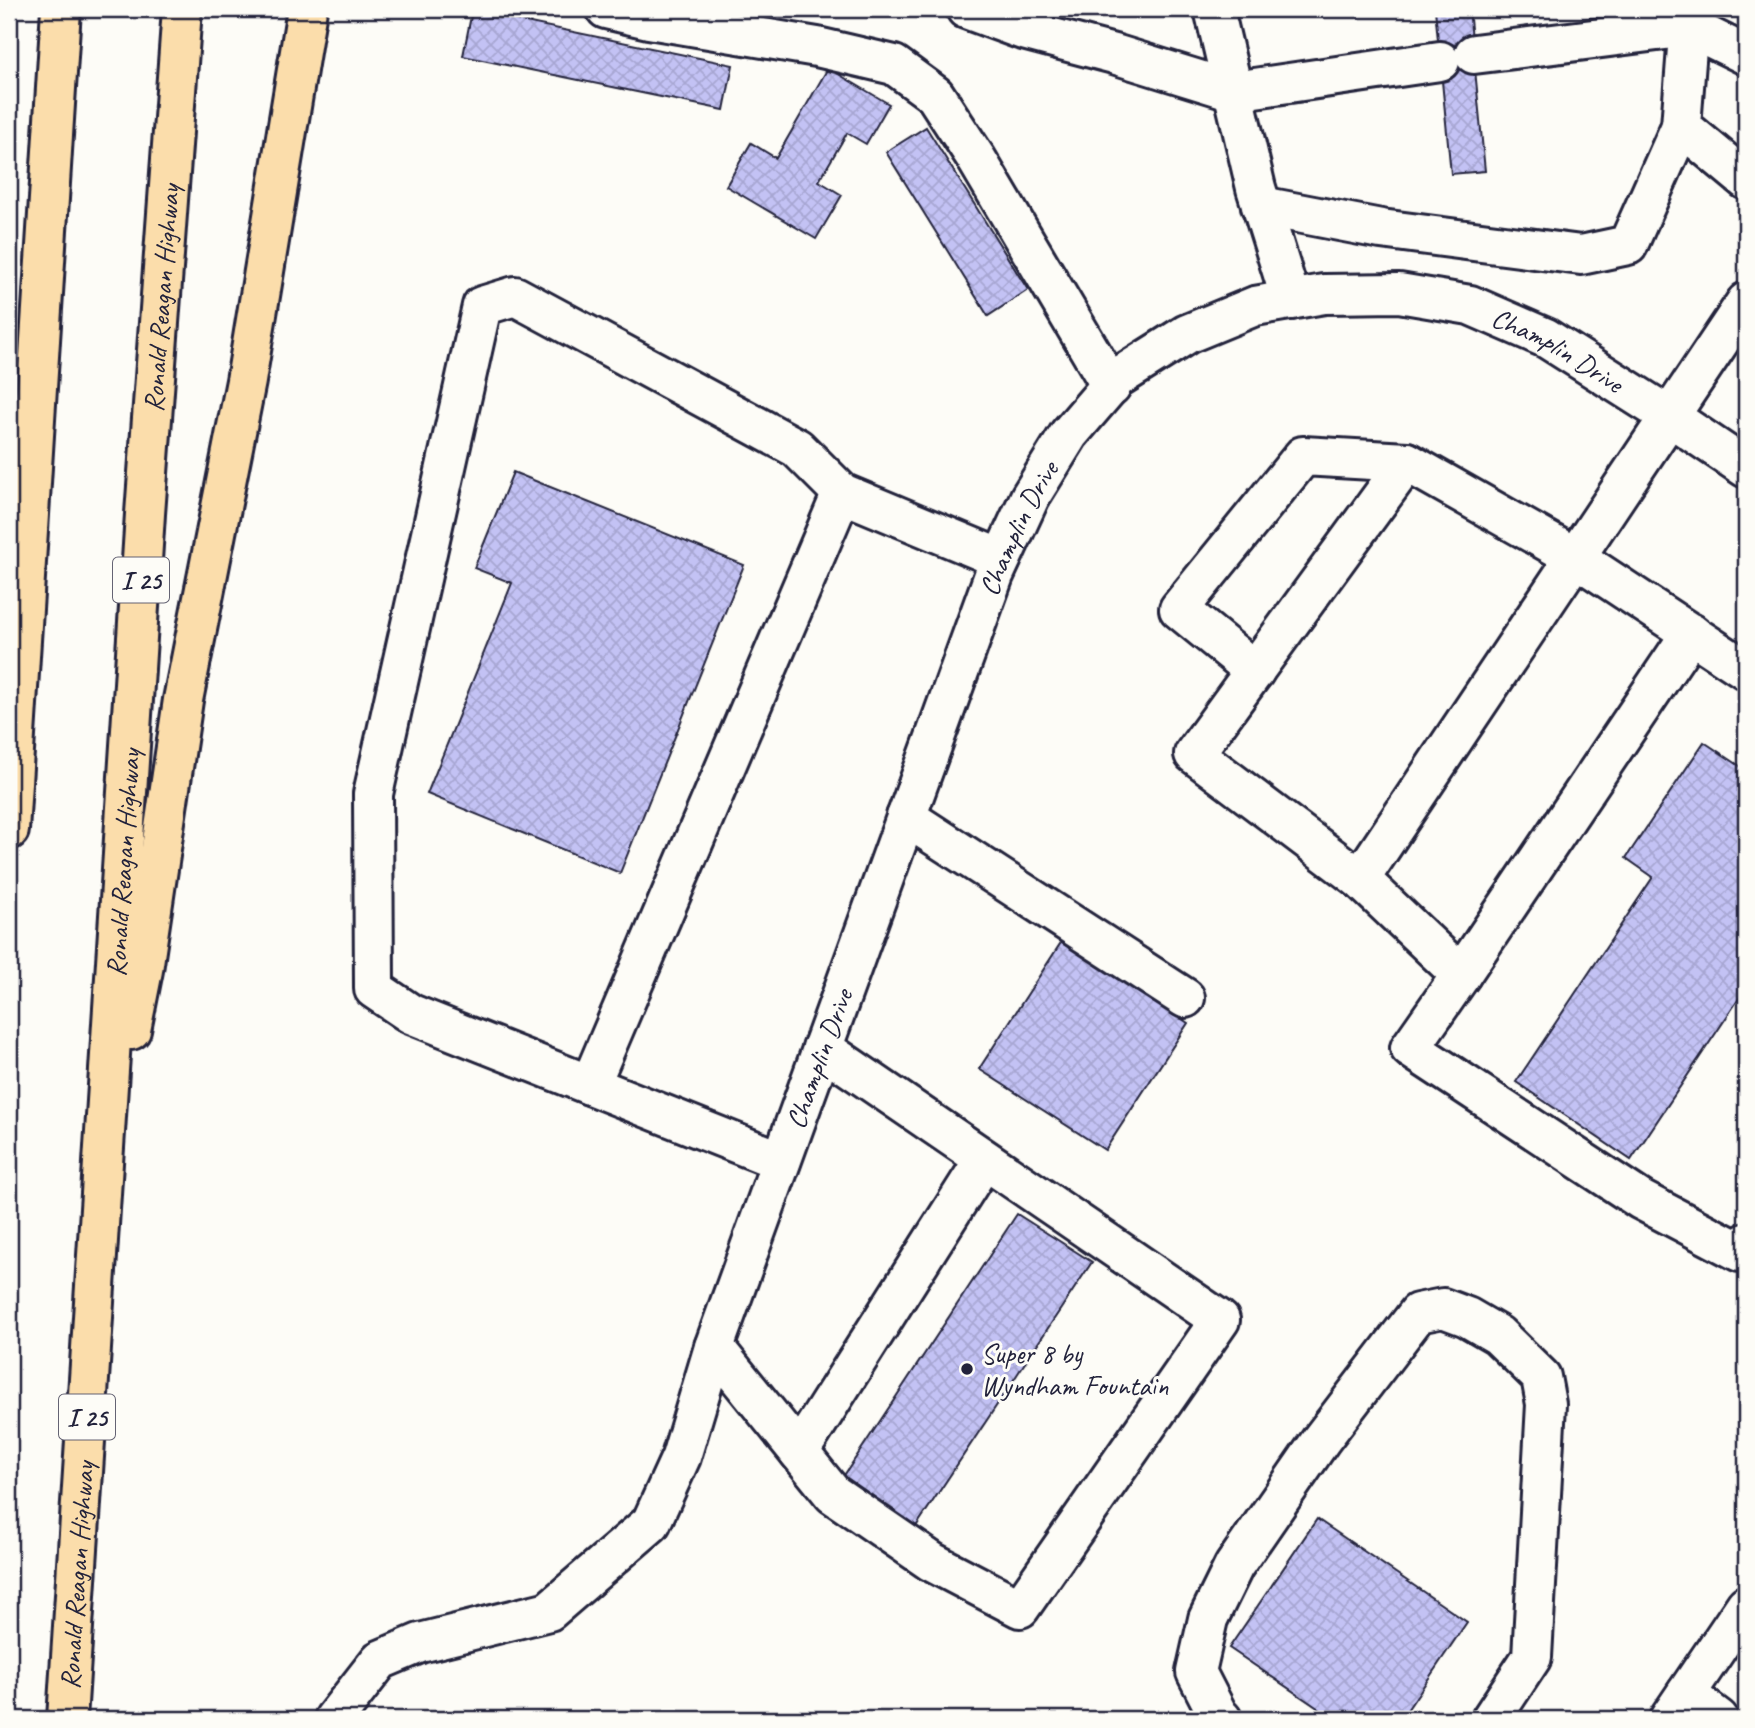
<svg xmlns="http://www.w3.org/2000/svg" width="1755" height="1728" font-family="Caveat,sans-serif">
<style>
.building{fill:url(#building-cross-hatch);stroke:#22223b;stroke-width:2}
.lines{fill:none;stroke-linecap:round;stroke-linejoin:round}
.minor-casing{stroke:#22223b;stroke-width:44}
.highway-casing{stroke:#22223b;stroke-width:44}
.minor{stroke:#fdfcf7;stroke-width:38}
.highway{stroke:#fbddab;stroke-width:38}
.poi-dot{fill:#22223b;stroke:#fdfcf7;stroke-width:2.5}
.labels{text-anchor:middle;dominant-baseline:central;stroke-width:6;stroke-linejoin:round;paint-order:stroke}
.shield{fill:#fdfcf7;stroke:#646373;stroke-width:2}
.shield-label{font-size:26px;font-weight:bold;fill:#22223b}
.street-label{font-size:28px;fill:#22223b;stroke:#fdfcf7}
.poi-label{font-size:28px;fill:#22223b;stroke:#fdfcf7;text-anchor:start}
</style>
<defs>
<pattern id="building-cross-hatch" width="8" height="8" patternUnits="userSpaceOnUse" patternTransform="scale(1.75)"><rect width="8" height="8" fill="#c3c2f4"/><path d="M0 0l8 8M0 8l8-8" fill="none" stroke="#a7a6d2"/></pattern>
</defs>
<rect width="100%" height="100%" fill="#fdfcf7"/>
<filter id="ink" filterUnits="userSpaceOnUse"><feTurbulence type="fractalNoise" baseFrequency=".0143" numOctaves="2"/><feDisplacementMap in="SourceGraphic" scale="14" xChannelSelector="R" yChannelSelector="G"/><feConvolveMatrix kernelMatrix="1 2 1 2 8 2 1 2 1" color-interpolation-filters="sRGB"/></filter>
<g filter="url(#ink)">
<path class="building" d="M1435,9H1469L1485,171L1451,174Z
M472,11L733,65L724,110L463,56Z
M828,68L889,104L866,144L847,133L819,181L842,195L816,239L726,186L751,143L776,158Z
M926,127L1028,290L988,316L886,152Z
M513,472L744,565L620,873L427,794L512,583L474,568Z
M1704,742L1746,770V988L1631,1160L1516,1082L1653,877L1626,858Z
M1062,941L1188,1023L1105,1150L979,1069Z
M1017,1214L1092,1262L915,1528L843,1477Z
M1317,1519L1467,1622L1401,1719H1334L1229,1648Z"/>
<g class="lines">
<g class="minor-casing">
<g id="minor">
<path d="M606,9L649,19L817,47L894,65L935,95L976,158L1111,386"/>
<path d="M966,9L1023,30L1114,54L1234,91L1440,61"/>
<path d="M1214,9L1256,188L1291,300"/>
<path d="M1690,9L1681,126L1746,180"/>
<path d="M1474,54L1689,27L1746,55"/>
<path d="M1261,206L1381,229L1581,255L1628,245L1681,126"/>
<path d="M1746,302L1360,879L1461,975L1410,1048L1641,1200L1740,1252L1746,1243"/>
<path d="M1255,671L1179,609L1303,456L1407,462"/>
<path d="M906,817L1185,998"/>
<path d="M1360,879L1194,754L1407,462L1575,557L1746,670"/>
<path d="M1461,975L1691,633"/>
<path d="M590,1085L842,493"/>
<path d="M781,1161L411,1014L374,989L373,794L482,306L515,296L797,448L842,493L1001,559"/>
<path d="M714,1347L833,1494L932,1562L1020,1608L1220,1320L822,1048"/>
<path d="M799,1452L984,1160"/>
<path d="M1686,1694L1719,1719"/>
<path id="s1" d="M334,1719L380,1660L420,1643L549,1611L651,1523L681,1457L714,1347L994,575L1030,497L1069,434L1117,378L1187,334L1255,306L1324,294L1399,293L1470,305L1546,338L1669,416L1746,468"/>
<path d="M1222,1719L1218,1715L1196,1672L1208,1619L1234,1566L1321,1440L1418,1313L1443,1308L1467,1317L1498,1335L1541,1377L1546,1404L1532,1657L1491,1719"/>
<path d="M1669,1719L1746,1605"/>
</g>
</g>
<g class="highway-casing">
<g id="highway">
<path d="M9,830L61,9"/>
<path d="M131,1030L143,970L183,700L246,381L307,9"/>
<path id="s2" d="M67,1719L145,514L182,9"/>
</g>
</g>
<use href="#minor" class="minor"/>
<use href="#highway" class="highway"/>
</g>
</g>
<circle class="poi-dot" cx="967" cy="1369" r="7"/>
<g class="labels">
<g class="shield">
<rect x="113" y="557.5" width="56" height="45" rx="5"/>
<rect x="59" y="1394.5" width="56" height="45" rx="5"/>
</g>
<g class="shield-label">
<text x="141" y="580">I 25</text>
<text x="87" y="1417">I 25</text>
</g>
<g class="street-label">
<text stroke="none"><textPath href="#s2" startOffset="1424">Ronald Reagan Highway</textPath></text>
<text stroke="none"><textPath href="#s1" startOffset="2100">Champlin Drive</textPath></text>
<text stroke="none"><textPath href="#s1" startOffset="1447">Champlin Drive</textPath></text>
<text stroke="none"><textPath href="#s2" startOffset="858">Ronald Reagan Highway</textPath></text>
<text stroke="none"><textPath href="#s1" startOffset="880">Champlin Drive</textPath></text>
<text stroke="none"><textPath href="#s2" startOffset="144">Ronald Reagan Highway</textPath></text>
</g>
<g class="poi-label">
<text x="981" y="1353">Super 8 by<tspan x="981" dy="32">Wyndham Fountain</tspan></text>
</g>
</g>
<rect width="1755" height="1728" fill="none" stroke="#fdfcf7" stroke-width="35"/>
<rect x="18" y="18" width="1720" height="1693" fill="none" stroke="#22223b" stroke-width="2.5" filter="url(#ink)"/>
</svg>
